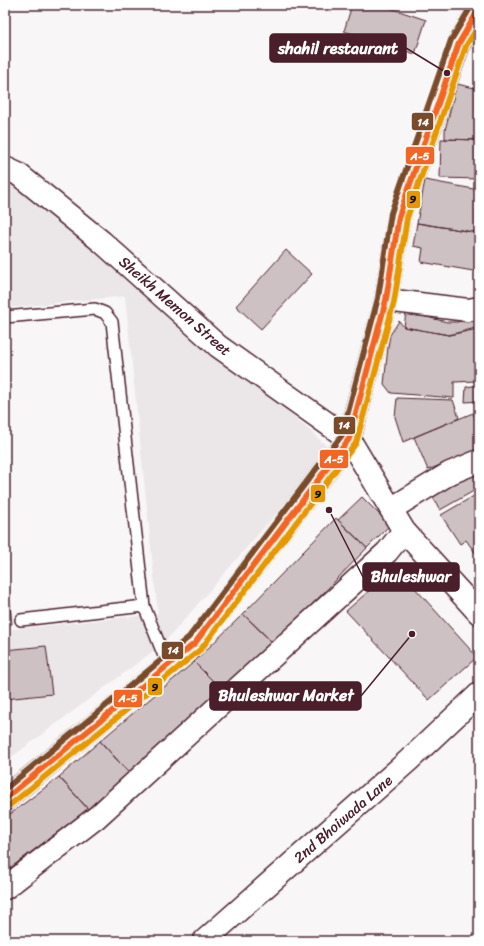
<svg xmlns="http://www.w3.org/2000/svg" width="484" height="946" font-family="Sriracha,sans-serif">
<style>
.built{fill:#ebe6e8}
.building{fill:#cdc1c4;stroke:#4a1f2b}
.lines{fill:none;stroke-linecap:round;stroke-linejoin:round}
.lane-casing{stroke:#4a1f2b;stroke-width:14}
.street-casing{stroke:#4a1f2b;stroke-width:25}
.secondary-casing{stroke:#4a1f2b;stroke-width:25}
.lane{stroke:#fff;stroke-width:11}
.street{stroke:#fff;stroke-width:22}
.secondary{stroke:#fff;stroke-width:22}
.bus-1-casing{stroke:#fff;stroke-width:9}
.bus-2-casing{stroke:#fff;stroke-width:9}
.bus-3-casing{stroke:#fff;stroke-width:9}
.bus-1{stroke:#f26522;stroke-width:6}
.bus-2{stroke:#e69804;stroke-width:6}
.bus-3{stroke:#7a4b2a;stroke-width:6}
.labels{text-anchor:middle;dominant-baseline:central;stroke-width:3;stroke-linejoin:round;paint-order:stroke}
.street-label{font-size:15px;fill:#4a1f2b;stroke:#fff}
.leader{fill:none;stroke:#4a1f2b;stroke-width:1.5}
.callout-dot{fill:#4a1f2b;stroke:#fff;stroke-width:1.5}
.callout{fill:#4a1f2b;stroke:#4a1f2b;stroke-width:1.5}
.callout-label{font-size:16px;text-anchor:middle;font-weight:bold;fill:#fff}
.line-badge{stroke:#fff;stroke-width:1.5}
.badge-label{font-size:11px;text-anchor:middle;font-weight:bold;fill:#fff}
.pale-badge-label{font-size:11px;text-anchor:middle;font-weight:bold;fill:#111}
</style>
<rect width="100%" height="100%" fill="#f8f6f7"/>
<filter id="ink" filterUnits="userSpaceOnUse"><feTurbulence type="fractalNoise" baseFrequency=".025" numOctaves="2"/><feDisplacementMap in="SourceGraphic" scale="8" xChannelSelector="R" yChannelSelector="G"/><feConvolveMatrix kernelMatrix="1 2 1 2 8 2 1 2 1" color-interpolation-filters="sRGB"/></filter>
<g filter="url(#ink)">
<path class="built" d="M5,173L128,266L331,450L164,643L5,762V630L158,614L125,296L5,308Z"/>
<path class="building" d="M352,5H381L426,20L415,54L344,31Z
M457,84L479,89V140L445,139V130Z
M441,139L479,140V179L440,178Z
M425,180L479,190V233L417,223Z
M417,223L479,233V272L421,262L423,248L413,246Z
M286,250L312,274L261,329L236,306Z
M406,312L447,322H457L477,317L479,327L449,335L404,327Z
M399,321L404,327L449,335L478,329L476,381L454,382V398L391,393L384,384L388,347L390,335Z
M479,385V401L465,402L466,387Z
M397,398L453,400L459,418L403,442L395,417Z
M473,413L479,429V449L428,470L414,437Z
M479,464V488L440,510L430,492Z
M479,493V558L466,540L460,544L441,515Z
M362,497L390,525L367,548L338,520Z
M336,518L367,548L274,644L243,614Z
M396,567L477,657L429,700L346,611Z
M5,584H8L12,624L5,625Z
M243,614L274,644L225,693L194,662Z
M46,646L52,694L5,699V650Z
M194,662L225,693L129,773L100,741Z
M100,741L129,773L88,809L59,777Z
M59,777L88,809L5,872V818Z"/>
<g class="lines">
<g class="lane-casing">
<path id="lane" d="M5,317L95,309L105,313L112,322L144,606L168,666
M21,620L144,606"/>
</g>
<g class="street-casing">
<path id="street" d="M5,168L18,174L102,242L218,346L349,439
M386,300L468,310L479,308
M391,509L450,473L479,461
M5,888L97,817L387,552L404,531
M204,941L409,760L479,694"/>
</g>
<g class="secondary-casing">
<path id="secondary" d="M349,439L404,531L479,613
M5,799L195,643L349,439L386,300L399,216L459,43L479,9"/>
</g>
<use href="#lane" class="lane"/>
<use href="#street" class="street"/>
<use href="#secondary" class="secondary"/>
<g class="bus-1-casing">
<path id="bus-1" d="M5,799L195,643L349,439L386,300L399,216L459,43L479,9"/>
</g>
<g class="bus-2-casing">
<path id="bus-2" d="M10,805L201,649L356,443L394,302L407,218L466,46L479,25"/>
</g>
<g class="bus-3-casing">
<path id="bus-3" d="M5,789L189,637L342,435L378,298L391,213L451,40L472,5"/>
</g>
<use href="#bus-1" class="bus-1"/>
<use href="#bus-2" class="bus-2"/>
<use href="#bus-3" class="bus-3"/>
</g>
</g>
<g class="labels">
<g class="street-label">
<text transform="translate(175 306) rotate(41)">Sheikh Memon Street</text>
<text transform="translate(343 819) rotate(-41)">2nd Bhoiwada Lane</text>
</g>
</g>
<path class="leader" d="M447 73L406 48M329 510L363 577M412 634L361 696"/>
<g class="callout-dot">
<circle cx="447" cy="73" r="4"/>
<circle cx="329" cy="510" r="4"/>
<circle cx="412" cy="634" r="4"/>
</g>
<g class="callout">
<rect x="270" y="34" width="136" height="28" rx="4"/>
<rect x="363" y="563" width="96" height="28" rx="4"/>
<rect x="210" y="682" width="151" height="28" rx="4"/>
</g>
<g class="callout-label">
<text x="338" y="54">shahil restaurant</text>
<text x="411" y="582">Bhuleshwar</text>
<text x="286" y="701">Bhuleshwar Market</text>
</g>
<g class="line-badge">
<rect x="411" y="112" width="23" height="19" rx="4" fill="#7a4b2a"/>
<rect x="405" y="146" width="30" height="19" rx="4" fill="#f26522"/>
<rect x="406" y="190" width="15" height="19" rx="4" fill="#e69804"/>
<rect x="333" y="416" width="23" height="19" rx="4" fill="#7a4b2a"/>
<rect x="319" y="449" width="30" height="20" rx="4" fill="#f26522"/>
<rect x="310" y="484" width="16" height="19" rx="4" fill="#e69804"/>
<rect x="161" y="641" width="23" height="19" rx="4" fill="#7a4b2a"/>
<rect x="147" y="677" width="16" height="19" rx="4" fill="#e69804"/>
<rect x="113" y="689" width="30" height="19" rx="4" fill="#f26522"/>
</g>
<g class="badge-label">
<text x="423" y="126">14</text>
<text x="420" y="160">A-5</text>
<text x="344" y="429">14</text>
<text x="334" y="463">A-5</text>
<text x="173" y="654">14</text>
<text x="128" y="702">A-5</text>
</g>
<g class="pale-badge-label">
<text x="413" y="203">9</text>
<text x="318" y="498">9</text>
<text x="155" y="691">9</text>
</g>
<rect width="484" height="946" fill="none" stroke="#fff" stroke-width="20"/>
<rect x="10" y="10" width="464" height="926" fill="none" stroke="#4a1f2b" stroke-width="1.5" filter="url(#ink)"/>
</svg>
